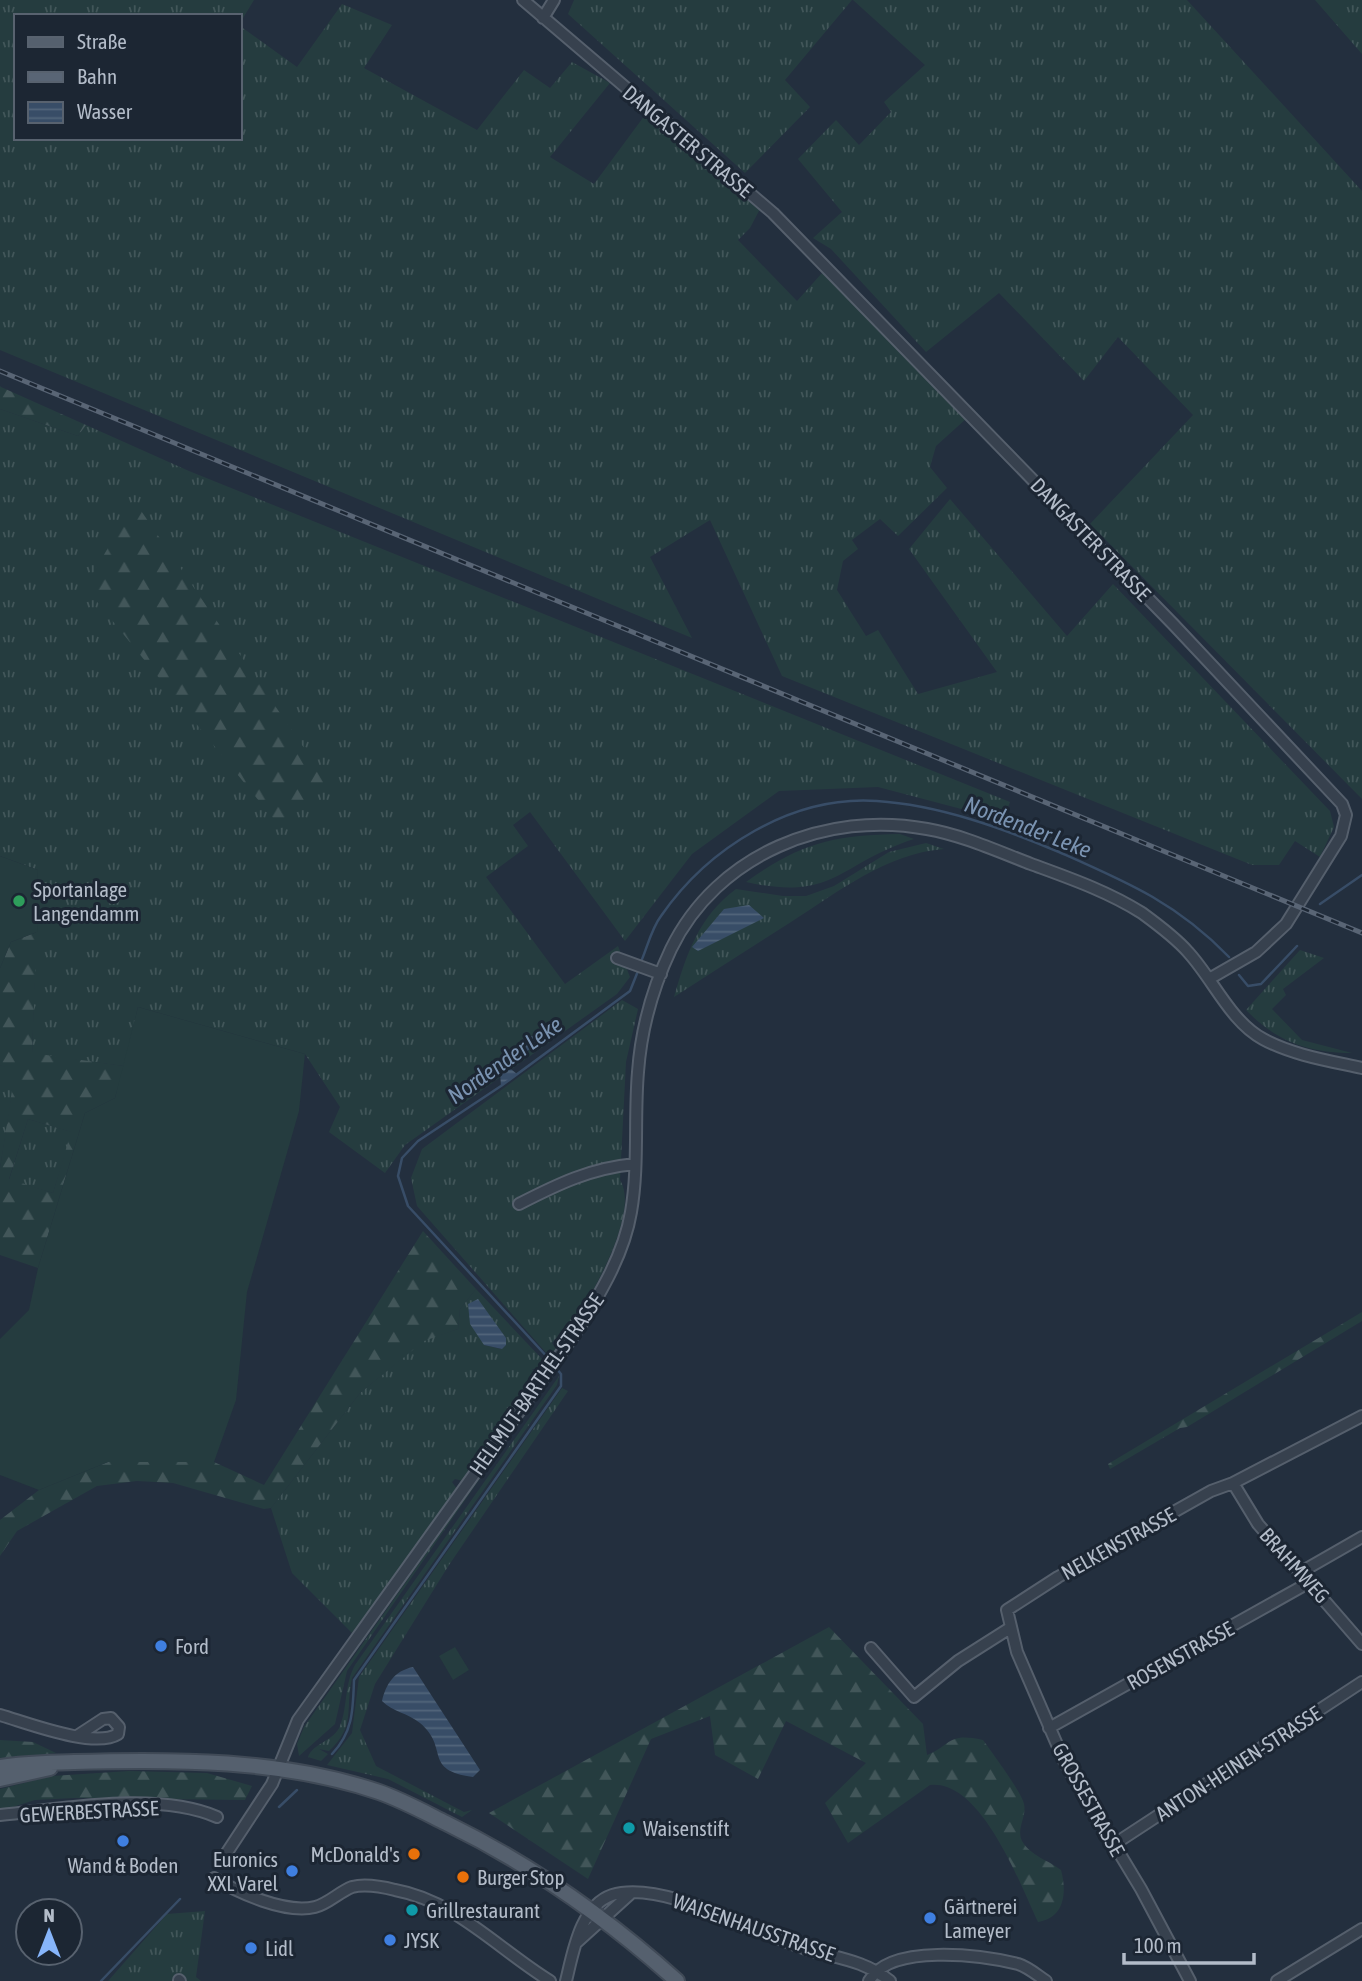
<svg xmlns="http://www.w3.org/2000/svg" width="1362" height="1981" font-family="'Asap Condensed',sans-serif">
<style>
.grass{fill:url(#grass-tufts);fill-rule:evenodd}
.forest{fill:url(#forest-firs);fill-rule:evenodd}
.pitch{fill:#253c3f}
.water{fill:url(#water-rules)}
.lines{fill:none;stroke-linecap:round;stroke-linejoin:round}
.stream{stroke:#384d67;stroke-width:2.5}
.minor-casing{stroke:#555f6c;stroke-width:14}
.major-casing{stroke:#404a57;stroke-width:18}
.minor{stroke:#37414e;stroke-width:10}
.major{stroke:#55606e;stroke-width:14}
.rail-casing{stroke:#596575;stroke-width:5}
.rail{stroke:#1c2633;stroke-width:2.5;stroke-dasharray:8;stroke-linecap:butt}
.leisure-dot{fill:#2e9e5b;stroke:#1c2633;stroke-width:2.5}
.shop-dot{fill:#3f7fe0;stroke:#1c2633;stroke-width:2.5}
.culture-dot{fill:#0f9aa8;stroke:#1c2633;stroke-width:2.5}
.food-dot{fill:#e8710a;stroke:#1c2633;stroke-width:2.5}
.labels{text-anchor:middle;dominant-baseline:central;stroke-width:6;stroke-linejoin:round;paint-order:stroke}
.street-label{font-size:21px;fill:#b3bcc9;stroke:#1c2633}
.poi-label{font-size:21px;fill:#b3bcc9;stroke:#1c2633;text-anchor:start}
.water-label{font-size:23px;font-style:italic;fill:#7a93b1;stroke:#1c2633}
</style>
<defs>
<pattern id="grass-tufts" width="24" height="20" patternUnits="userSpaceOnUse" patternTransform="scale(1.75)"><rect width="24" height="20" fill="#253c3f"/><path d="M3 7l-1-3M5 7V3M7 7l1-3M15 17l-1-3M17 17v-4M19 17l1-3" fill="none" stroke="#425659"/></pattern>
<pattern id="forest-firs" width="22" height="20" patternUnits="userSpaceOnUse" patternTransform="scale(1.75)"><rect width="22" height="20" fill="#253c3f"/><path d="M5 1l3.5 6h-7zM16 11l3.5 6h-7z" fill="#425659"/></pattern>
<pattern id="water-rules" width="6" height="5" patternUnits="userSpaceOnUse" patternTransform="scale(1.75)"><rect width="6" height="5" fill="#384d67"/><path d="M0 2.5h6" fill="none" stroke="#52657b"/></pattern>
</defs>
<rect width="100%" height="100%" fill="#232f3e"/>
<path class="grass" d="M0,0H254L240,23V16H16V138H240V26L297,67L342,4L392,25L364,68L477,130L524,70L550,88L572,62L610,83L550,157L594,184L645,115L760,209L750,228L738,240L797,301L822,273L967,418L936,446L930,467L947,488L898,536L880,519L852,540L858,549L843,561L837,590L866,636L878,630L918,694L997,672L909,549L950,499L1067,636L1113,584L1330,811L1334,827L1320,857L1295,841L1279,865H1252L782,676L710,520L650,557L692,638L0,350Z
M574,0H852L785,80L810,107L745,173L568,14Z
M853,0H1187L1362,191V799L1090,524L1193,415L1118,337L1084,381L999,293L926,352L831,249L813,238L842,212L798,159L836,120L859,145L891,112L884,102L925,65Z
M1315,0H1362V54Z
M0,409L78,436L86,425L189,471L1010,802L1003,820L878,787L779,791L692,854L625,941L530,812L513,825L528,846L486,877L565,984L618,946L630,977L617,994L405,1145L385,1173L329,1132L340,1107L305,1054L138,1007L124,1066L32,1054L38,870L0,856ZM551,1029L555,1031L500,1072L459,1093C471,1073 481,1079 498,1066C523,1049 514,1040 551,1029Z
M900,834L914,839C839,863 835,902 746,882C800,843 834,835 900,834Z
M926,843L944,849C887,853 838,892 791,922C752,947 713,972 674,997C686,955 699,916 736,889L783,896H806L834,886L889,852Z
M1300,950L1324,958L1283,989L1286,995L1272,1009L1302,1040L1352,1053C1308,1053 1276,1041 1246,1010Z
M622,1000L638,1009L626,1062L620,1180C642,1215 584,1309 563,1339H555L552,1343L556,1349L548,1355L417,1206L411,1178L422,1149Z
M0,1065L16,1070L0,1168Z
M28,1119L72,1132L53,1193L9,1180Z
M476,1289L543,1360L539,1366L542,1369H532L538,1376L463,1481L455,1479L452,1482L457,1489L357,1632L352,1633L292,1573L271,1508L360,1393L424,1340L458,1329L460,1309ZM477,1300L506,1338V1345L501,1349L484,1345Z
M559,1376L557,1385L352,1678C345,1710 356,1726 329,1751L319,1749L328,1754L321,1761L308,1757C313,1743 334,1741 340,1726C348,1706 344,1685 355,1665Z
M548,1380L347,1671L335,1724L299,1756L297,1744L304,1727Z
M562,1388L568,1391L449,1565L375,1684L360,1730L376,1766L464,1812L472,1810L462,1817L388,1779L327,1765L352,1733L359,1677Z
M205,1911L196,1977L201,1981H108L167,1914Z"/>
<path class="forest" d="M0,386L1,387L86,425L78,436L0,409Z
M135,502L326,780L281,828L85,587Z
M37,932L32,1053L124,1066L115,1098L85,1113L38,1268L0,1255V1168L15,1071L0,1065V968L11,942ZM28,1119L71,1132L53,1193L9,1179Z
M423,1231L476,1289L460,1309L458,1329L424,1341L360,1393L271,1508L264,1509L173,1483L137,1481L97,1486L17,1531L0,1556V1520L39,1490L108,1462H214L264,1485Z
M1362,1312V1321L1187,1427L1180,1428L1110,1469L1108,1464Z
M829,1627L923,1724L927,1755C952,1745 947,1732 983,1740C991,1751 1022,1793 1024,1804C1027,1817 1016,1828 1022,1841C1031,1856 1048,1860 1061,1870C1067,1892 1065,1918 1038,1922C1020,1884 981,1779 930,1785L848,1843L825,1803L866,1763L786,1721L758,1779L715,1755L710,1716L651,1739L588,1879L489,1813Z
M0,1740L33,1742L56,1753L0,1759Z
M129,1771L207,1773L252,1786L245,1800L75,1798L35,1800L0,1811V1789L52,1776Z"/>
<path class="pitch" d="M0,856L38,870L37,932L11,942L0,968Z
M138,1007L305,1054L299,1111L247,1292L236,1400L214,1462H108L39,1490L0,1475V1339L29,1310L38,1268L85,1113L115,1098Z
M455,1647L469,1670L453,1680L439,1656Z"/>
<path class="water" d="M749,905L764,918L698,951L692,947L724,909Z
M551,1029L556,1030L507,1066L517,1074L501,1086L500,1072L459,1094L467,1080L499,1066L524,1039Z
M478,1299L506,1338V1345L502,1349L484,1345L470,1324L468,1304Z
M413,1667L480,1770L473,1777C422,1770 450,1748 420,1723C408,1713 393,1712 382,1701C386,1684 394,1671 413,1667Z"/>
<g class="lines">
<path class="stream" d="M1320,904L1362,875
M640,964C647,949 651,929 661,916C708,848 792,795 877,801C939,805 1002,828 1059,852C1127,882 1177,903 1229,957
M1239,975L1248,986L1261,984L1297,946
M550,1360L408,1206L398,1176L402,1158L418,1141L501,1086L630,991L638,971
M332,1754C353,1732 353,1710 354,1680L561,1386V1374L556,1368
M279,1807L297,1790
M101,1981L180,1899"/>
<g class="minor-casing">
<path id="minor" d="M523,0L773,213L1174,625L1342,804L1346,815L1341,836L1286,924L1256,952L1209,979
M543,18L554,0
M617,958L661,974
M519,1204C558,1184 591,1168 635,1164
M1233,1483L1258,1524L1362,1644
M1301,1572L1362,1537
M871,1648L914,1697L958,1661L1010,1628
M0,1715C28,1723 94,1749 118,1734L119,1727L111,1718L103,1719L77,1736
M1049,1728L1310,1582
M0,1815C64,1809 157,1791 217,1817
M1113,1845L1362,1682
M222,1860L272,1784L298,1720L579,1328C601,1292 624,1254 631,1212C639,1166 634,1118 638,1072C641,1030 653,987 671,949C717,854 827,810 927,829C962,835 997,851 1031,864C1069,878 1107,891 1142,913C1157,924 1176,938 1188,952C1213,979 1230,1021 1263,1039C1292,1055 1330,1061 1362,1068
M214,1878C239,1893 285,1914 315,1907C328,1904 339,1892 352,1887C364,1884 383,1887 395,1890C456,1901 499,1950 550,1981
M576,1943L630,1894
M179,1980L180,1981
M566,1981C573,1953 580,1906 612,1895C662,1879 756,1933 806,1949C836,1958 864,1960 890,1981
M869,1981C890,1943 981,1955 1018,1964C1028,1967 1037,1975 1046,1981
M1190,1981L1141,1889L1065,1763L1017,1652L1007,1610L1058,1577L1211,1491L1233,1483L1362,1416
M1277,1981L1362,1929"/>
</g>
<g class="major-casing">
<path id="major" d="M0,1767C25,1763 49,1763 74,1762C174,1759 282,1759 379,1792C402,1800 424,1812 446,1823C532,1865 606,1917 677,1981
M0,1779L50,1768"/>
</g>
<use href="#minor" class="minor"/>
<use href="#major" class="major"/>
<g class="rail-casing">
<path id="rail" d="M0,371L1362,933"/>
</g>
<use href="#rail" class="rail"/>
</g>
<circle class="leisure-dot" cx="19" cy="901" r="7"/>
<g class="shop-dot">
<circle cx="161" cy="1646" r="7"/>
<circle cx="123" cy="1841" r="7"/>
<circle cx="292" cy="1871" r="7"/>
<circle cx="930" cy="1918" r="7"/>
<circle cx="390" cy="1940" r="7"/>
<circle cx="251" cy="1948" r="7"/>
</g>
<g class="culture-dot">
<circle cx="629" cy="1828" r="7"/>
<circle cx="412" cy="1910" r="7"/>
</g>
<g class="food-dot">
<circle cx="414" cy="1854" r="7"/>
<circle cx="463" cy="1877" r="7"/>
</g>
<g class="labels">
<g class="street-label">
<text transform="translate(688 141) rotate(40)">DANGASTER STRASSE</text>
<text transform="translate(1091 539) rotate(46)">DANGASTER STRASSE</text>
<text transform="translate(536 1384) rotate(-55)">HELLMUT-BARTHEL-STRASSE</text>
<text transform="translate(1118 1543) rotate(-29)">NELKENSTRASSE</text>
<text transform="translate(1295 1565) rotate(48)">BRAHMWEG</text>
<text transform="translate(1180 1655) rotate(-29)">ROSENSTRASSE</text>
<text transform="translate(1238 1763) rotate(-33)">ANTON-HEINEN-STRASSE</text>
<text transform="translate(1089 1799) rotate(61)">GROSSESTRASSE</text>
<text transform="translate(89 1811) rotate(-3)">GEWERBESTRASSE</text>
<text transform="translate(754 1927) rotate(19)">WAISENHAUSSTRASSE</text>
</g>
<g class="poi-label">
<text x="33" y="889">Sportanlage<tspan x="33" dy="24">Langendamm</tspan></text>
<text x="175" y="1646">Ford</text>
<text x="643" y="1828">Waisenstift</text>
<text x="400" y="1854" text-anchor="end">McDonald's</text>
<text x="278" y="1859" text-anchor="end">Euronics<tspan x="278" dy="24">XXL Varel</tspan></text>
<text x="123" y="1865" text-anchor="middle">Wand &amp; Boden</text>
<text x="477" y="1877">Burger Stop</text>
<text x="944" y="1906">Gärtnerei<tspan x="944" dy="24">Lameyer</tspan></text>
<text x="426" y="1910">Grillrestaurant</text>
<text x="404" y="1940">JYSK</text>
<text x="265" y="1948">Lidl</text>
</g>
<g class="water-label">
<text transform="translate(1028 827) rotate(21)">Nordender Leke</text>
<text transform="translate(505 1060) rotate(-35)">Nordender Leke</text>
</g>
</g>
<rect x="14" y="14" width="228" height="126" fill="#1c2633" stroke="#58626f" stroke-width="2"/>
<rect x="28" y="37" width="35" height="10" fill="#55606e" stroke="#58626f" stroke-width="2"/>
<text x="77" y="49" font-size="21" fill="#b3bcc9">Straße</text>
<rect x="28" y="72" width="35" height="10" fill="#596575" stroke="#58626f" stroke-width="2"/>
<text x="77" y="84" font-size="21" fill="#b3bcc9">Bahn</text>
<rect x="28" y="102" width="35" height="21" fill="url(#water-rules)" stroke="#58626f" stroke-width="2"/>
<text x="77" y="119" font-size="21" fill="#b3bcc9">Wasser</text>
<g transform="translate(49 1932)"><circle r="33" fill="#1c2633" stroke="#58626f" stroke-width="2"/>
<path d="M0-5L12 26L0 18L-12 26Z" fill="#87b5fa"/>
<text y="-10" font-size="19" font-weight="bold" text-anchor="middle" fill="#b3bcc9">N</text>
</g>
<path d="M1124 1953v10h130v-10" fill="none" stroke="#b3bcc9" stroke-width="3.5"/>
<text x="1134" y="1953" font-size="21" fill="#b3bcc9" stroke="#1c2633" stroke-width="5" paint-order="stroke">100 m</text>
</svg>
